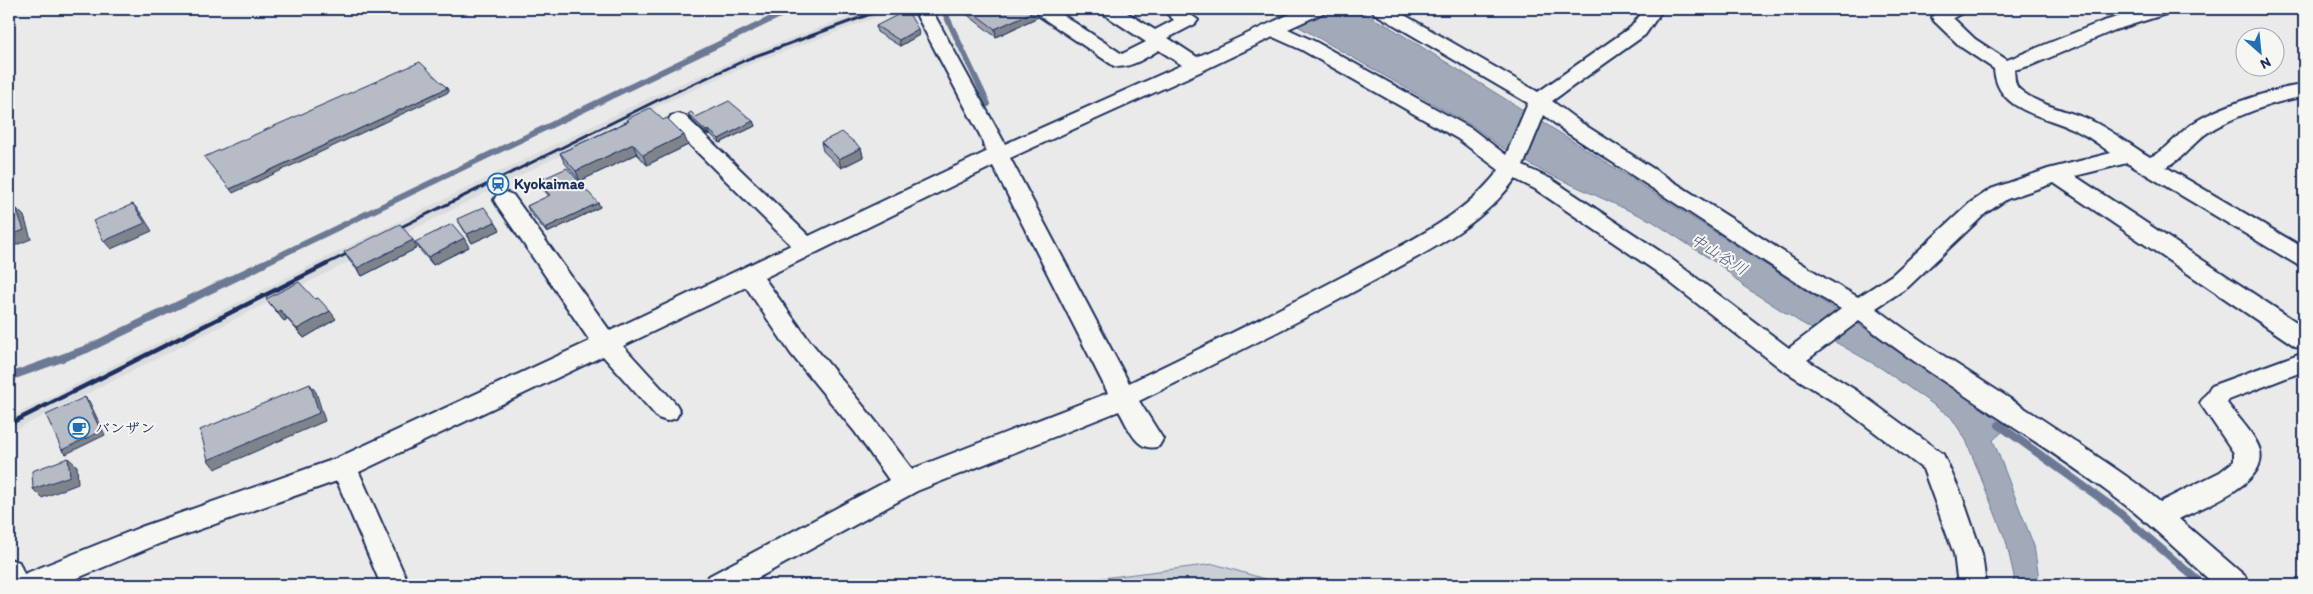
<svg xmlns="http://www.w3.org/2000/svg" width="2313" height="594" font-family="Itim,'Klee One',sans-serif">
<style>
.built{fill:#dadcde}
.green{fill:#caced5;stroke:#727e9a}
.water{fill:#a2aaba;stroke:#6c7995}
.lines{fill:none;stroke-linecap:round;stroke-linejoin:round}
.stream-far1{stroke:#6c7995;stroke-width:6}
.stream{stroke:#6c7995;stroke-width:8}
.minor-casing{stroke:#1b2f5e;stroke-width:4}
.minor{fill:#f6f6f2;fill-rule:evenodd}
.rail-far1{stroke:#1b2f5e;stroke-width:3}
.rail{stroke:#1b2f5e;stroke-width:4.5}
.wall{fill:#9da1aa;stroke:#1b2f5e}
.shaded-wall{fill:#7f838b;stroke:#1b2f5e}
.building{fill:#b6bbc6;stroke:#1b2f5e}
.labels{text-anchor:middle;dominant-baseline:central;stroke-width:4;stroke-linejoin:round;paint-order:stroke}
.poi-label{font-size:15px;font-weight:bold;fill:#1b2f5e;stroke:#f6f6f2;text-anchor:start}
.water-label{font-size:16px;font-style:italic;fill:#44547a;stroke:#f6f6f2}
</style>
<rect width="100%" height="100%" fill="#e9eae9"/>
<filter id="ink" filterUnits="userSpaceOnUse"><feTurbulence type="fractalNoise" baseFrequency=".02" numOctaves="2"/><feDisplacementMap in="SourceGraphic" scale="10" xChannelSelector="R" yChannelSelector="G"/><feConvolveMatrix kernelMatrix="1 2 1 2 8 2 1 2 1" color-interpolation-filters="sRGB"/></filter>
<g filter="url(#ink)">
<path class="built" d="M870,9H898L753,63L662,104L9,433V418L341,250L653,96L748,54Z"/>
<path class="green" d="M1214,564L1285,585H1047Z"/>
<path class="water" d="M1268,9H1355L1388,26L1576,143L1928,369L2010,425L1993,440L2034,546L2040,585H2013L2014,576L2006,541L1966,440L1951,417L1881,368L1800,322L1743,286L1724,268L1652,221L1542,171L1501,147L1474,127Z"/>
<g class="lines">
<path class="stream-far1" d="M943,9L988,104
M260,265L792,9"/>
<path class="stream" d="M9,377L87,349L263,264
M1999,425L2114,508L2203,585"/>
<g class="minor-casing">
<path id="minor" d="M1033,9H1054L1122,54L1146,42L1102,13L1100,9H1121L1155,30L1174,20L1162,9H1183L1198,20L1195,24L1168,38L1197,57L1301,9H1325L1323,13L1288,29L1316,42L1472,129L1506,155L1528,103L1374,13L1372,9H1394L1538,92L1631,27L1645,9H1663L1645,35L1552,101L1580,122L1826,279L1858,297L1892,275L1970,203L1991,189L2048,169L2111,153C2100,145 2088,136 2075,130C2044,115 1997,112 1994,69L1961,47L1934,21L1932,17C1939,6 1952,9 1964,9L1962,13L1953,18L1975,39L2007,60L2101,22L2143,9H2171L2169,13L2115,30L2032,65L2014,70C2015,77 2014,84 2019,89C2038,106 2067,110 2090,120C2111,130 2130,145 2150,157C2168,150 2176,135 2192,124C2215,108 2277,87 2304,85V97C2277,100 2230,118 2207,133C2192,143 2184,159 2166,167L2304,248V266L2296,264L2127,163L2075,176L2304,327V348L2295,346L2054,183L2007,199L1986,213L1908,287L1876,308C1944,360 2019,402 2089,451C2113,467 2138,483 2160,502L2220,472L2234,461V453L2200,403L2211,386L2304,352V371L2229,400L2227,403C2236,415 2257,437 2260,451C2268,484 2202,507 2179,519L2245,576L2249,585H2215C2185,558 2156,529 2124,504C2039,439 1944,387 1859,321L1807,360L1857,391L1943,454L1962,496L1982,554L1986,585H1958L1954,554L1923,469L1839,405L1780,368L1654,270L1535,189L1515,179C1479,229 1420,255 1368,284C1293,325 1216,363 1139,401L1163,439L1159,446C1137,454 1129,428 1119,411L917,491L745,585H705L709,576L889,480L855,432L791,354L746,287L623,346L676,404L680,411L676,418L667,421L658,418L603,356L359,472L409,585H381L337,481L161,543L61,585H9V559L19,562L24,574L141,527L335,459L590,341L497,205L494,200L497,195L505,192L513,195L610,331L791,245L671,126L668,121L671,116L678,114L685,116L809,236L986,152L981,137L917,16L919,12L926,10L933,12L935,16L1005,144L1182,65L1159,50C1146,57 1129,70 1114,66L1035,13ZM1273,37L1302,50L1458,139L1499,170C1463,218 1404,244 1353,271C1279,310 1204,347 1129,383L1010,158L1204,70ZM1544,115L1566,132L1810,291L1841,309L1789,348L1670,258L1551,179L1523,166ZM993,166L1108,393L912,469L873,418L809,340L764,278Z"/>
</g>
<use href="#minor" class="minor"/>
<path class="rail-far1" d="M391,232L658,100L750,58L884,9
M324,265L357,249"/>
<path class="rail" d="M9,424L327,264"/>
</g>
<path class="wall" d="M960,9H1035L1038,17L996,37Z
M876,26L919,35L900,46L877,32Z
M688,114L696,117L753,121L755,126L720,143L710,134L708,135L690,118Z
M627,119L688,145L647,165L637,154L580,181L564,162L560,153L628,121Z
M821,142L861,148L863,157L841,168L823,151Z
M538,181L598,203L600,207L547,233L529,211L527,206L549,196L540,186Z
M457,219L500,230L472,243Z
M415,242L469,247L433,265L420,250Z
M417,248L362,276L349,260L344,252Z
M266,299H315L336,319L304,338L287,319L284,321Z"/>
<path class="shaded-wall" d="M1037,10L1038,17L996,37L995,29Z
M918,29L919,35L900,46L899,40Z
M447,88L449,92L233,193L230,189Z
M753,121L755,126L720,143L719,139Z
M709,130L710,134L708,135L706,131Z
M684,135L688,145L647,165L643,155Z
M633,144L637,154L580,181L576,171Z
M861,148L863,157L841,168L839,159Z
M598,203L600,207L547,233L545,228Z
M133,204L140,212L152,231L111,249L104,241Z
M16,208L24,216L31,239L9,248V236Z
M495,222L500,230L472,243L467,234Z
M464,238L469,247L433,265L428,257Z
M413,240L417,248L362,276L357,268Z
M280,310L287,319L284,321L277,312Z
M330,311L336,319L304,338L297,329Z
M310,384L316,392L325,421L215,469L208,460Z
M85,397L89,401L105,435L66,454L62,450Z
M68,458L77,466L78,484L42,498L33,489Z"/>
<path class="building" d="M968,9H1035L1037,10L995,29Z
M907,10L918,29L899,40L876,26Z
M420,62L447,88L230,189L204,157Z
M729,101L753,121L719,139L709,130L706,131L688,114L691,112L696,117Z
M650,108L663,120L667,118L684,135L643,155L633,144L576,171L560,153L629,121L627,119Z
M842,132L861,148L839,159L821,142Z
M567,168L598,203L545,228L527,206L550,195L538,181Z
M133,204L145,223L104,241L93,221Z
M484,207L495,222L467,234L457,219Z
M16,208L24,230L9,236V210Z
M400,224L413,240L357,268L344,252Z
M452,224L464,238L428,257L415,242Z
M299,282L315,299L318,298L330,311L297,329L280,310L277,312L266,299Z
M310,384L319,413L208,460L200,430Z
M85,397L101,431L62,450L46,415Z
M68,458L70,476L33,489L32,471Z"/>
</g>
<defs>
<g id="station-ring" transform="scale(1.125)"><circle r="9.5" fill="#f6f6f2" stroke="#1f6fb2" stroke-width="1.5"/><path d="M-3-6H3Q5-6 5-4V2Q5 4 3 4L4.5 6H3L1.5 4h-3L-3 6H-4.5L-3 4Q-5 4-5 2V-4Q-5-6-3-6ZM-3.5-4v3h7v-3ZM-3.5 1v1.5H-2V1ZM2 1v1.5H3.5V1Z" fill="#1f6fb2"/></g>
<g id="cafe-ring" transform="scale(1.125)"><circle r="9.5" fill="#f6f6f2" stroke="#1f6fb2" stroke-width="1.5"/><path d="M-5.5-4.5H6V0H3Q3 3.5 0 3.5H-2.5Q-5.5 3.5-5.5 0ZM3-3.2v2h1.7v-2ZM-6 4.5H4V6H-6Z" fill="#1f6fb2"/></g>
</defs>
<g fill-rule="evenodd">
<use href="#station-ring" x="498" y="184"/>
<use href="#cafe-ring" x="79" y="428"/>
</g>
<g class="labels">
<g class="poi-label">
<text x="514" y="184">Kyokaimae</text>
<text x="95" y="428">バンザン</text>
</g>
<g class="water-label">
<text transform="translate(1719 254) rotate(32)">中山谷川</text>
</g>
</g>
<rect width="2313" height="594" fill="none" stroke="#f6f6f2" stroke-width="30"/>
<rect x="15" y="15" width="2283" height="564" fill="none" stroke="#1b2f5e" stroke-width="2" filter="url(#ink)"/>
<g transform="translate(2260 52) rotate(153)"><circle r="24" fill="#f6f6f2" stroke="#9ea6b7"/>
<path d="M0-4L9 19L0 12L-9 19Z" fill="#1f6fb2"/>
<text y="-8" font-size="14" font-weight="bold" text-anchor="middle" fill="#1b2f5e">N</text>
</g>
</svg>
